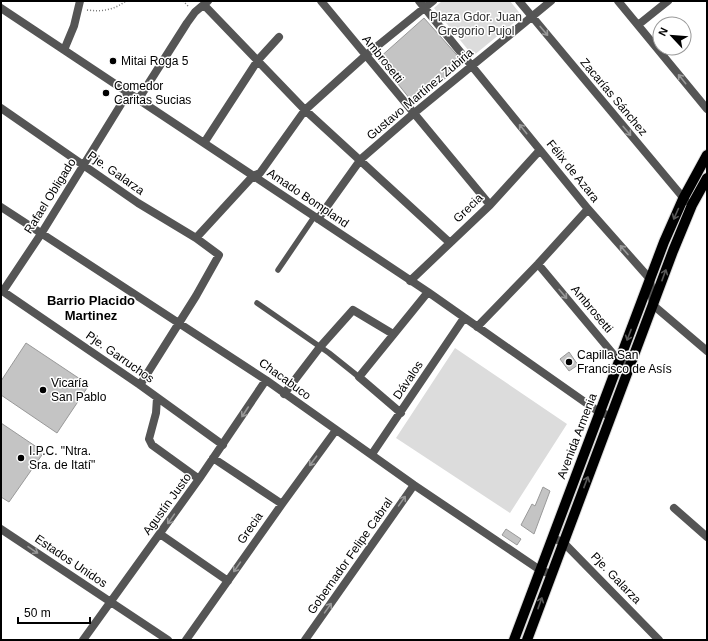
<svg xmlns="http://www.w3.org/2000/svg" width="708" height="641" font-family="Helvetica,sans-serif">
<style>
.green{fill:#dcdcdc}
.building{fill:#c4c4c4;stroke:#999}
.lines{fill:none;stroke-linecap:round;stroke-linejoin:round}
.primary-casing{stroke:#dbdbdb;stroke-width:12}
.path{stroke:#777;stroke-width:1.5;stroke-dasharray:1 2;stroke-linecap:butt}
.lane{stroke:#555;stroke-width:5.5}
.street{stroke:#555;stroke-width:8}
.primary{stroke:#000;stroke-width:10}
.oneway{stroke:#999}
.oneway2{stroke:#595959}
.poi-dot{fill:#000;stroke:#fff;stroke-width:1.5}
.labels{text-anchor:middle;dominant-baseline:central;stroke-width:3;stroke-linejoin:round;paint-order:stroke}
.park-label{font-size:12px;fill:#333;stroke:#fff}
.street-label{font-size:12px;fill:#000;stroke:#fff}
.poi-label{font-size:12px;fill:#000;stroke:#fff;text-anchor:start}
.neighbourhood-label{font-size:13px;font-weight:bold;fill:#000;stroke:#fff}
</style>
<rect width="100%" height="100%" fill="#fff"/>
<path class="green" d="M442,1H510L522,16L473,56L434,8Z
M455,348L567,424L510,513L396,438Z"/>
<path class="building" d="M424,18L464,63L414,104L378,59Z
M26,343L89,385L57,433L1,395V381Z
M569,352L578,365L569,371L560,359Z
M1,423L44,452L9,502L1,497Z
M543,487L550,491L534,534L521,525L532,504L535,506Z
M506,529L521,539L517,545L502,535Z"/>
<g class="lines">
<g class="primary-casing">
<path id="primary" d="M514,640L664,242L683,199L707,155
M527,640L673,251L692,205L707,178"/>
</g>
<path class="path" d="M183,1L189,7
M87,10C102,12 114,10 126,1"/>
<path class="lane" d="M278,270L314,217
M257,303L329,353L359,377"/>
<path class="street" d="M321,1L490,205
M419,1L588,209L650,279L653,305L707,351
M519,1L686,201
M618,1L707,109
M204,5L305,110L449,242
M1,8L428,292L599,412L611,416
M638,25L668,1
M64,50L74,26L80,1
M138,100L187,23L195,12L208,1
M1,108L138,203L196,238L219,255L196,296L140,385
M204,143L258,60L279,37
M1,207L266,380L414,485L540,570L551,574
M318,219L361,159L413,114L551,1
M196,238L253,176L260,173L305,110L365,56L433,1
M538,264L619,361L631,365
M410,281L490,205L540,150
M1,290L140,385L223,445
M3,291L41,234L128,93
M477,327L538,264L588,209
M284,394L320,347L353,310L393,334
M157,398L156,413L149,439L152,445L199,479
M401,413L359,377L428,292
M372,454L464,318
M213,458L282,504
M674,508L707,537
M1,529L168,640
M160,534L228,581
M552,538L563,542L659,640
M83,640L199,479L266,380
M186,640L282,504L336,430
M305,640L414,485"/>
<use href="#primary" class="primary"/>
</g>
<defs><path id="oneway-shaft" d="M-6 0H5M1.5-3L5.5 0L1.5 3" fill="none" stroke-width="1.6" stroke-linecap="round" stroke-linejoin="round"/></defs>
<g class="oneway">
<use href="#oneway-shaft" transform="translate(544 31) rotate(50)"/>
<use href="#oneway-shaft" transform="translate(682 79) rotate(-129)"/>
<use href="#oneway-shaft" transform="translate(523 129) rotate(-129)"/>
<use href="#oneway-shaft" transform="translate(627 131) rotate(50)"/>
<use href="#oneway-shaft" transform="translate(624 250) rotate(-131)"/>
<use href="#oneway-shaft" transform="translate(563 294) rotate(50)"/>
<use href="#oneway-shaft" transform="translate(245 412) rotate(123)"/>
<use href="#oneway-shaft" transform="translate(313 461) rotate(127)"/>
<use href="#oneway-shaft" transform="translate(402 501) rotate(-55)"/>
<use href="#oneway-shaft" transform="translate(171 519) rotate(125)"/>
<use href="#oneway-shaft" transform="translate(33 550) rotate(34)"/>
<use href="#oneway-shaft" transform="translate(237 567) rotate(125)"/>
<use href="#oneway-shaft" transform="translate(328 608) rotate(-55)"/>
</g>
<g class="oneway2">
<use href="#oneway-shaft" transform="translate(676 214) rotate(114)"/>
<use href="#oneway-shaft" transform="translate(664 275) rotate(-70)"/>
<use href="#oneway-shaft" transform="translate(629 335) rotate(111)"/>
<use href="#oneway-shaft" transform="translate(586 482) rotate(-69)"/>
<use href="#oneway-shaft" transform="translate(540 603) rotate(-70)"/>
</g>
<g class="poi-dot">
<circle cx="113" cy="61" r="4"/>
<circle cx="106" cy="93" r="4"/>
<circle cx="569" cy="362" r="4"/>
<circle cx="43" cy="390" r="4"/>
<circle cx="21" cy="458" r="4"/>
</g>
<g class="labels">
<g class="park-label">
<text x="476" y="17">Plaza Gdor. Juan<tspan x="476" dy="14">Gregorio Pujol</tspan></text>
</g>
<g class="street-label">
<text transform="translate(383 59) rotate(51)">Ambrosetti</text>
<text transform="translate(420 94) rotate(-40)">Gustavo Martínez Zubiria</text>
<text transform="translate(614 97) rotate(50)">Zacarías Sánchez</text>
<text transform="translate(573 171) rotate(51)">Félix de Azara</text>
<text transform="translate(116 173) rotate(35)">Pje. Galarza</text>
<text transform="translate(50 196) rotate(-58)">Rafael Obligado</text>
<text transform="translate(308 198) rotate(34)">Amado Bompland</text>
<text transform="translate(468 208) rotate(-44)">Grecia</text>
<text transform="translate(592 309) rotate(50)">Ambrosetti</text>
<text transform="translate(120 357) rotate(35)">Pje. Garruchos</text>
<text transform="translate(285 379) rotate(36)">Chacabuco</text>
<text transform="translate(408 380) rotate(-56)">Dávalos</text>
<text transform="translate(577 436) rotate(-69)">Avenida Armenia</text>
<text transform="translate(167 504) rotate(-54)">Agustín Justo</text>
<text transform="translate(250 528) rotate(-55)">Grecia</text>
<text transform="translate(350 556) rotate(-55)">Gobernador Felipe Cabral</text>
<text transform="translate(71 561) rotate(34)">Estados Unidos</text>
<text transform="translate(616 578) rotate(46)">Pje. Galarza</text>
</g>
<g class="poi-label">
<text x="121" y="61">Mitai Roga 5</text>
<text x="114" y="86">Comedor<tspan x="114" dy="14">Caritas Sucias</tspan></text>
<text x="577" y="355">Capilla San<tspan x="577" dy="14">Francisco de Asís</tspan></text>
<text x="51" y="383">Vicaría<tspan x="51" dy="14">San Pablo</tspan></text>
<text x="29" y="451">I.P.C. "Ntra.<tspan x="29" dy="14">Sra. de Itatí"</tspan></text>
</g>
<g class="neighbourhood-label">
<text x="91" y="300">Barrio Placido<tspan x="91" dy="15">Martinez</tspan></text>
</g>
</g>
<rect width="708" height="641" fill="none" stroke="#000000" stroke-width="4"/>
<g transform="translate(672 36) rotate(296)"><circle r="19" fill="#ffffff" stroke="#999999"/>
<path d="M0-3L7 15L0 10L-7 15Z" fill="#000000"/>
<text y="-6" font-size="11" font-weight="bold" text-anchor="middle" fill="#000000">N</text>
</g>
<path d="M18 617v6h72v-6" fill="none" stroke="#000000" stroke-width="2"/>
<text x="24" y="617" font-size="12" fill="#000000" stroke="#ffffff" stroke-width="3" paint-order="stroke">50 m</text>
</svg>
